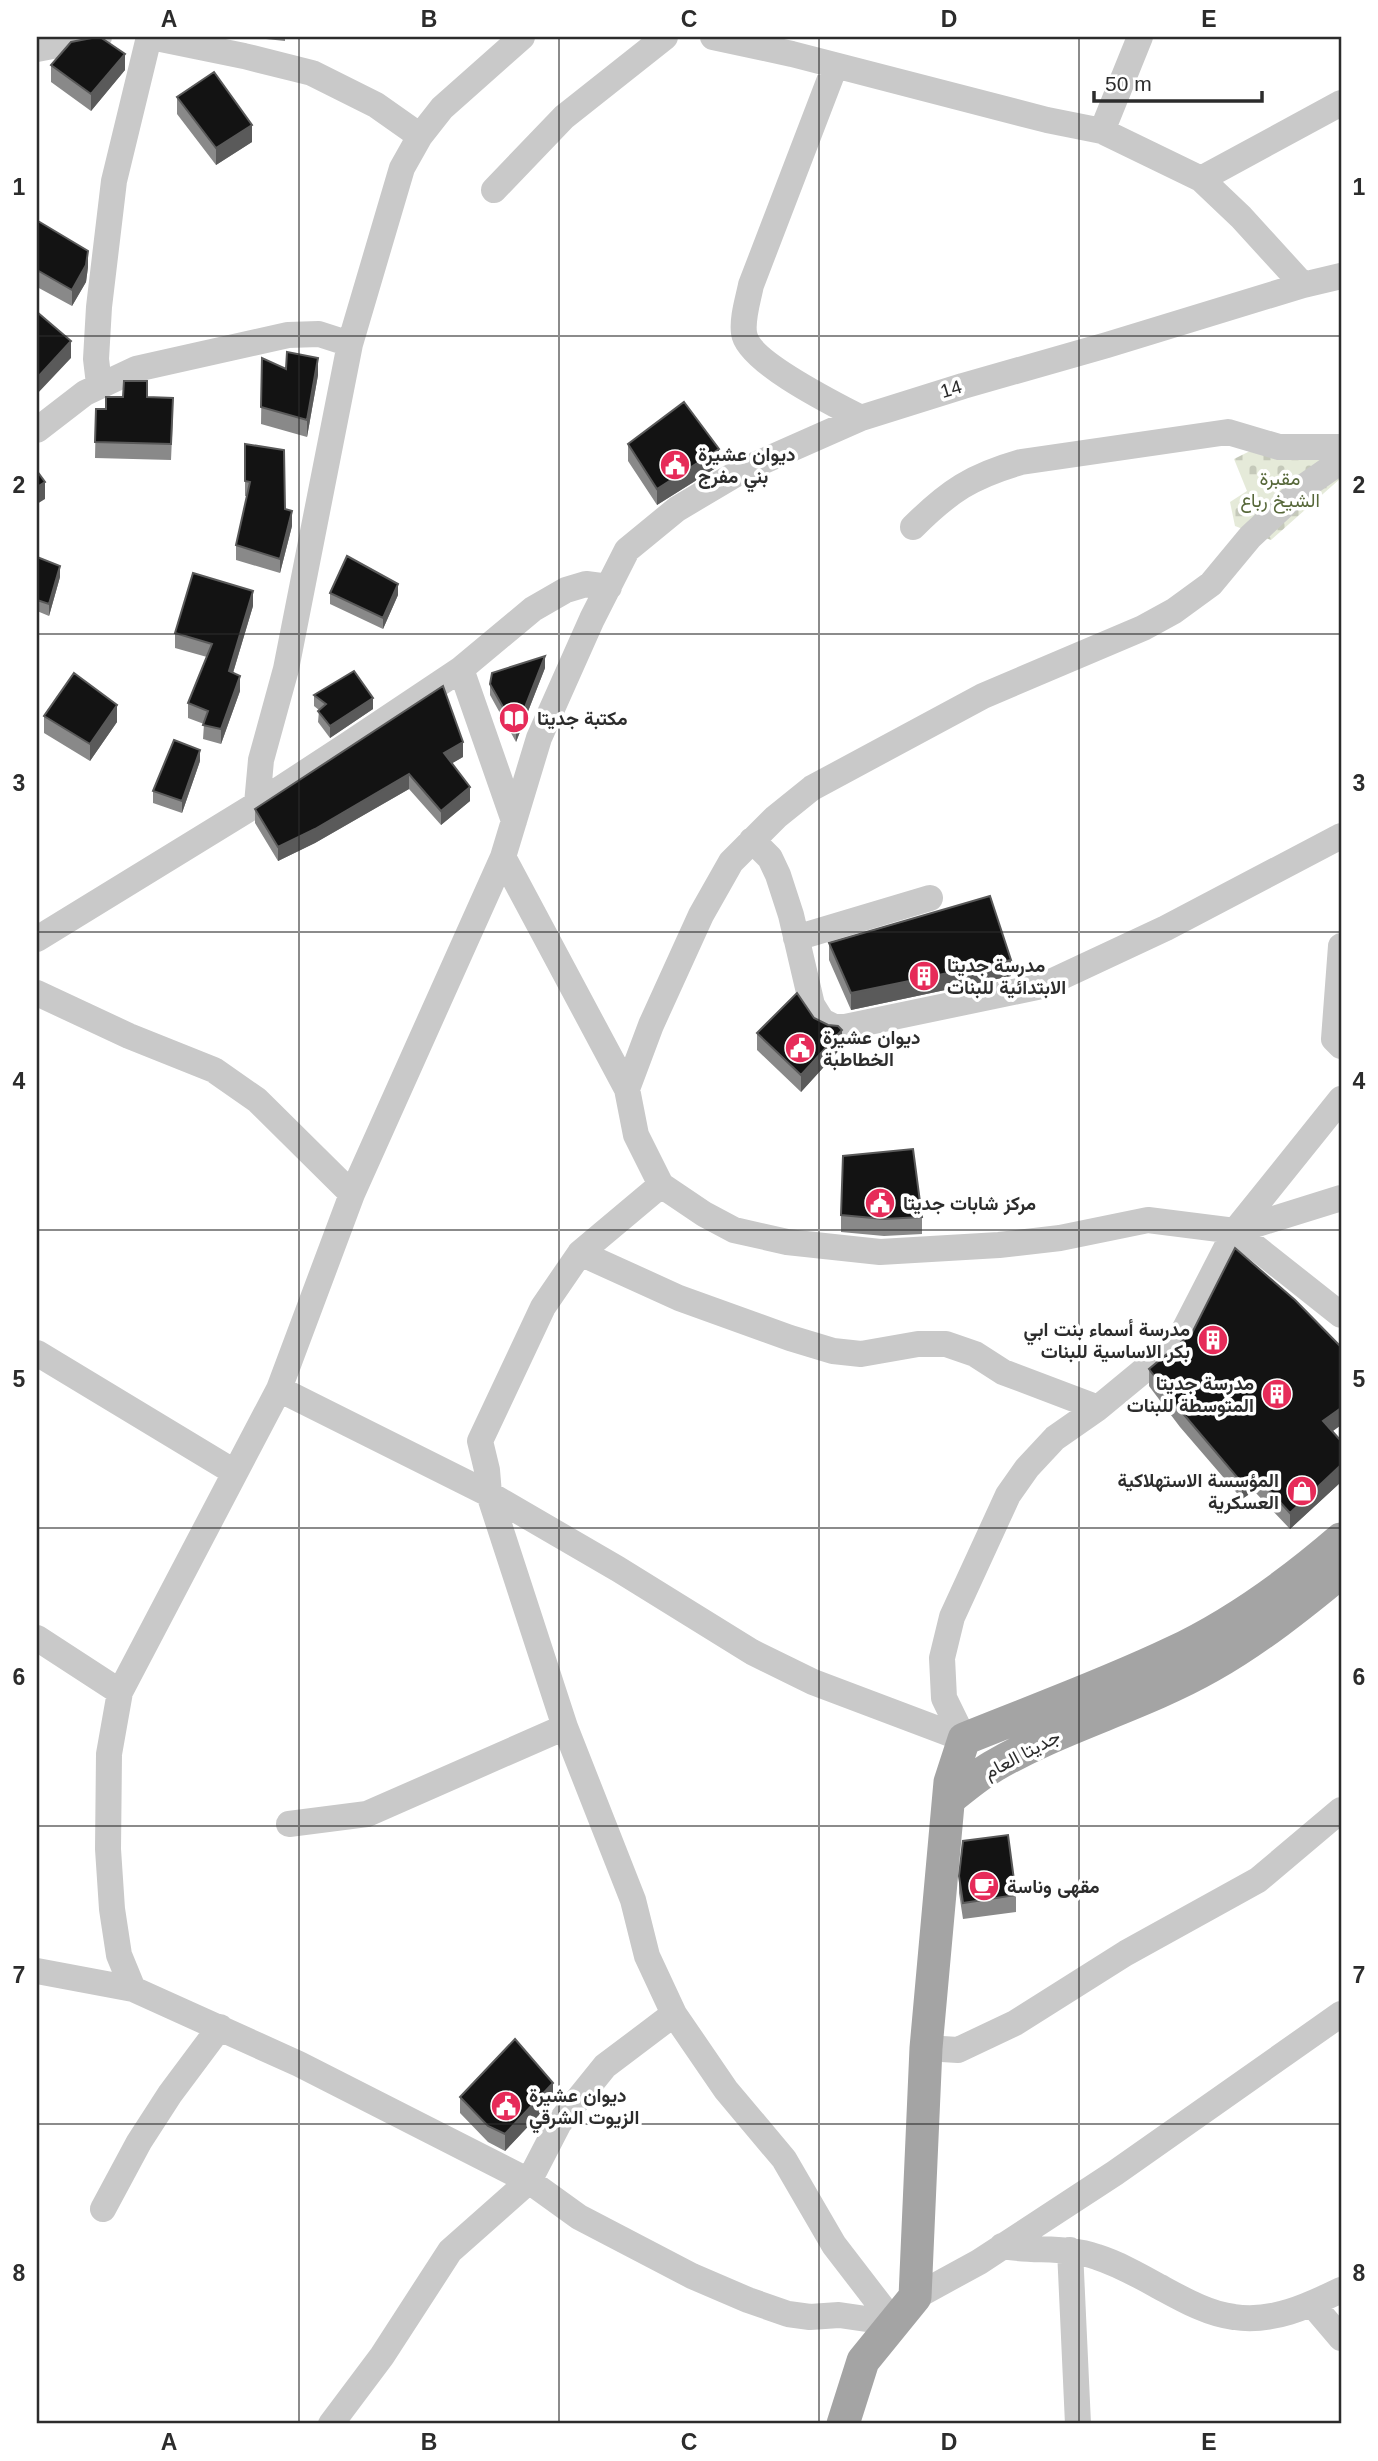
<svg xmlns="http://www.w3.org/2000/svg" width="1378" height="2461" font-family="Helvetica,Vazirmatn,sans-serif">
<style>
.cemetery{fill:url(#cemetery-stones)}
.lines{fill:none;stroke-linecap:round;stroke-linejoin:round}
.minor{stroke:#c9c9c9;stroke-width:26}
.major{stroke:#a4a4a4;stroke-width:33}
.wall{fill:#898989}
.shaded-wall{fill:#5a5a5a}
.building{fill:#131313;stroke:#5a5a5a;stroke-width:2}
.grid{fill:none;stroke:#2c2c2c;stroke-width:2;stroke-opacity:0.55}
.labels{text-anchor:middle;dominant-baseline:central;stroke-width:7;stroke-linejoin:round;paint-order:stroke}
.street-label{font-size:19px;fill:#2c2c2c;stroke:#fff}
.poi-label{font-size:19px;font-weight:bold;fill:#2c2c2c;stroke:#fff;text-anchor:start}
.park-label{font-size:19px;fill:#57683a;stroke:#fff}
.neatline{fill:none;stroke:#2c2c2c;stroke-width:2.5}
.grid-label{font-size:23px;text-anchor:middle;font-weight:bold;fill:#2c2c2c}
</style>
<defs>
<pattern id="cemetery-stones" width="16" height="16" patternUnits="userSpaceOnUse" patternTransform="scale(1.75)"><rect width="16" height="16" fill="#e5ead9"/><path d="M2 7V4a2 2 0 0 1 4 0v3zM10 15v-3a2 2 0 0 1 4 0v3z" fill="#c5c9ba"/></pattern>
</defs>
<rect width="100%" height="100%" fill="#fff"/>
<path class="cemetery" d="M1252,450L1341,463V478L1271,540L1235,526L1230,502L1247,491L1234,459Z"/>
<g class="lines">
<path class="minor" d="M151,37L244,56L312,73L376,105L420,136
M713,37L792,54L1047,120L1102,131L1201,179L1241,217L1303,285
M37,49L99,37
M835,66L751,285C748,300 742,318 744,333C747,361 836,405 861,418
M1102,131L1140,37
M1201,179L1341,103
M494,190L564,117L665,37
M99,384L96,359L99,307L114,181L149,37
M37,430L85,393L136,369L288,335L319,334L350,344
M913,527C949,491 972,476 1021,462L1228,432L1279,447H1341
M461,669L514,821
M257,804L261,760L286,669L350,344L402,168L420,136L442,108L522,37
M752,840L770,858L778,875L791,915L812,1005L822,1021L834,1027H845L1042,986L1166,928L1341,836
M503,857L627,1089L636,1135L661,1185L704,1214L734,1230L787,1242L880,1252L999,1245L1060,1238L1148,1220L1235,1231L1341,1198
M796,938L930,898
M37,939L257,804L349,744L461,669L533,609L566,590L586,584L609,587
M1341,946L1334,1039L1341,1046
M37,993L129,1036L214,1070L257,1100L352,1194
M627,1089L651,1025L701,915L731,862L776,817L812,788L983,696L1143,628L1174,611L1211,584L1250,537L1281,508L1305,486L1341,461
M661,1185L580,1253L543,1307L480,1441L487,1470L489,1494L565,1727L633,1900L647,1956L674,2014L726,2090L784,2159L834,2245L894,2323
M1235,1231L1341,1315
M580,1253L679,1298L790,1338L833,1351L861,1354L918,1344H946L975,1354L1003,1372L1098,1408
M37,1353L234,1472
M279,1389L489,1494L618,1569L752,1652L813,1682L964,1739
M37,1638L120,1692
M964,1739L944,1698L942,1658L952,1617L1008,1495L1027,1468L1055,1438L1098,1408L1178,1342L1235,1231L1341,1099
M289,1824L367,1814L565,1727
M37,1971L133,1989
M926,2048L958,2050L1015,2023L1126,1953L1258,1880L1341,1810
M103,2209L139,2142L170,2094L220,2027
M1002,2246C1034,2252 1066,2246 1097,2257C1119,2264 1140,2276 1160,2287C1182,2299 1208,2314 1234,2317C1272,2323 1308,2306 1341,2290
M1070,2250L1078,2424
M915,2297L979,2262L1115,2173L1341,2014
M1312,2304L1341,2338
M894,2323L839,2315L810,2317L788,2314L748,2300L692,2276L579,2217L529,2181L299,2064L133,1989L119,1955L112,1909L108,1849L109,1754L120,1692L279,1389L352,1194L503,857L539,738L592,619L627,550L677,509L741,471L861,418L963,386L1107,345L1303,285L1341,276
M331,2424L382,2356L450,2251L529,2181L559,2123L605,2066L674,2014"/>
<path class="major" d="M949,1799C963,1788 977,1776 992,1767C1061,1726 1141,1706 1211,1666C1257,1640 1301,1605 1341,1572
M843,2424L863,2361L915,2297L926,2048L950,1782L964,1739C1033,1711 1105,1685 1172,1653C1234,1624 1290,1583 1341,1539"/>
</g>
<path class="wall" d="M248,37H285V41Z
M51,65L125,70L91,111L51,82Z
M177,97L252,142L216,165L177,114Z
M37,223L88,267L86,282L72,306L37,287Z
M262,358L286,369L318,375L307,437L261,424Z
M147,397L173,415L171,460L95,458L96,409H106Z
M245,444L285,509L292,526L280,573L236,560V545L247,496H245Z
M628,444L719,466L657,505L628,461Z
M37,557L60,577L49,616L37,611Z
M330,593L398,595L383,629L330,604Z
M253,606L233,673L240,691L221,744L203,739L204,724L188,718V703L207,657L175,648V633Z
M545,668L516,742L490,695V684Z
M314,695L373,709L330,738L318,722L319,710L314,706Z
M44,716L117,722L90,761L44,733Z
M463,757L452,763L470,801L441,825L409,789L315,843L278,861L255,823V809Z
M200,761L182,813L153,803V791Z
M829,943L1011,976L851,1010L829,960Z
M814,1018L842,1047L801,1092L757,1050V1033Z
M841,1215L922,1217V1234L884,1236L841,1232Z
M1341,1347V1425L1333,1431L1341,1441V1482L1290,1529L1254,1491L1242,1499L1180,1427L1149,1386V1369Z
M959,1876L1016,1895V1912L963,1919L959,1893Z
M460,2097L553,2100L505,2151L488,2142L460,2113Z"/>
<path class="shaded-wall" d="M125,54V70L91,111V94Z
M252,125V142L216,165V148Z
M88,251V267L86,282L72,306V290Z
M71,341V358L37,394V378Z
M318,358V375L307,437V420Z
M719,449V466L657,505V489Z
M45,482V499L37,504V487Z
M292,511V526L280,573V559Z
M60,566V577L49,616V604Z
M398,584V595L383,629V618Z
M253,591V606L229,686V671Z
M545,656V668L516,742V730Z
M240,676V691L221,744V729Z
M373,698V709L330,738V726Z
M117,705V722L90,761V744Z
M463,742V757L444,768V753Z
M200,750V761L182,813V801Z
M409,774V789L315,843L278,861V847Z
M470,787V801L441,825V811Z
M1011,960V976L851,1010V993Z
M842,1030V1047L801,1092V1075Z
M1341,1408V1425L1323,1438V1421Z
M1341,1465V1482L1290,1529V1513Z
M1254,1474V1491L1242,1499V1483Z
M553,2083V2100L505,2151V2134Z"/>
<path class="building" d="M97,37H100L125,54L91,94L51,65L71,42Z
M214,72L252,125L216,148L177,97Z
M38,221L88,251L86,265L72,290L37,270Z
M37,312L71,341L37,378Z
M287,352L318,358L307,420L261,407L262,358L286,369Z
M124,381H147V397L173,398L171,444L95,442L96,409H106V397H123Z
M684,402L719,449L657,489L628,444Z
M245,444L284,450L285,509L292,511L280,559L236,545L250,482L245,481Z
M37,471L45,482L37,487Z
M347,556L398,584L383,618L330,593Z
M37,557L60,566L49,604L37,600Z
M193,573L253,591L229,671L240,676L221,729L203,725L208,711L188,703L212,644L175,633Z
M545,656L516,730L490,684L492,673Z
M354,671L373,698L330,726L318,711L326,704L314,695Z
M74,673L117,705L90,744L44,716Z
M443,686L463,742L444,753L470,787L441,811L409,774L315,829L278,847L255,809Z
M174,740L200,750L182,801L153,791Z
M990,896L1011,960L851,993L829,943Z
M797,993L814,1018L828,1025L838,1026L842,1030L801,1075L757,1033Z
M913,1149L922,1217L884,1219L841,1215L843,1156Z
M1235,1248L1295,1300L1341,1347V1408L1323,1421L1341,1441V1465L1290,1513L1254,1474L1242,1483L1180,1410L1149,1369L1192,1333Z
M1008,1835L1016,1895L963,1903L959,1876L963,1841Z
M515,2039L553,2083L505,2134L488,2126L460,2097Z"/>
<path class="grid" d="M299,37V2424M559,37V2424M819,37V2424M1079,37V2424M37,336H1341M37,634H1341M37,932H1341M37,1230H1341M37,1528H1341M37,1826H1341M37,2124H1341"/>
<defs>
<g id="civic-disc" transform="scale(1.575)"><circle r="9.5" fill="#e62b59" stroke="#fff"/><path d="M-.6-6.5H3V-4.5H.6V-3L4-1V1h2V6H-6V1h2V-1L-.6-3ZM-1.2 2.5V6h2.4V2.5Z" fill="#fff"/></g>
<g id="library-disc" transform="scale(1.575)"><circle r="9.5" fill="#e62b59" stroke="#fff"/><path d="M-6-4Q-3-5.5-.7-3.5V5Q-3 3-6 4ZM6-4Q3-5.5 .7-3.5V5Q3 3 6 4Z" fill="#fff"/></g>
<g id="building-disc" transform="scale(1.575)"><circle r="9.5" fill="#e62b59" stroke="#fff"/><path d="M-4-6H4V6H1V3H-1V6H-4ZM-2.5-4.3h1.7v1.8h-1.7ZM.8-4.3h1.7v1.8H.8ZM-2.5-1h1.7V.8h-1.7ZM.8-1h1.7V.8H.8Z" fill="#fff"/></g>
<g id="shop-disc" transform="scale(1.575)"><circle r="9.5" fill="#e62b59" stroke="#fff"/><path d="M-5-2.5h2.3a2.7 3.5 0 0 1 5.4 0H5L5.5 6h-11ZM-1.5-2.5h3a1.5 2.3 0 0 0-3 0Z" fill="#fff"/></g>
<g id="cafe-disc" transform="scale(1.575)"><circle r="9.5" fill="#e62b59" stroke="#fff"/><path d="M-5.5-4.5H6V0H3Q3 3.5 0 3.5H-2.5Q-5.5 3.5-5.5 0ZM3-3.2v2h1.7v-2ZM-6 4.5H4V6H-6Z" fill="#fff"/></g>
</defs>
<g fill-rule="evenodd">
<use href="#civic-disc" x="675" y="465"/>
<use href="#library-disc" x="514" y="718"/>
<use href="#building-disc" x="924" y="976"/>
<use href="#civic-disc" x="800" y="1048"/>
<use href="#civic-disc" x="880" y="1203"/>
<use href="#building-disc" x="1213" y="1340"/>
<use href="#building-disc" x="1277" y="1394"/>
<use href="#shop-disc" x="1302" y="1491"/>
<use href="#cafe-disc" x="984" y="1886"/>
<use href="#civic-disc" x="506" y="2106"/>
</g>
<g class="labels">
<g class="street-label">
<text transform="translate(951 389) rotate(-17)">14</text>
<text transform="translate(1022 1754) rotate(-28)">جديتا العام</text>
</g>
<g class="poi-label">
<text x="698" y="454">ديوان عشيرة<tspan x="698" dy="22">بني مفرج</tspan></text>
<text x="537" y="718">مكتبة جديتا</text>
<text x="947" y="965">مدرسة جديتا<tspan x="947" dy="22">الابتدائية للبنات</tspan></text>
<text x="823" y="1037">ديوان عشيرة<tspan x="823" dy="22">الخطاطبة</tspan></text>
<text x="903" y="1203">مركز شابات جديتا</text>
<text x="1190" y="1329" text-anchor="end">مدرسة أسماء بنت ابي<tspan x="1190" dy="22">بكر الاساسية للبنات</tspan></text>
<text x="1254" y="1383" text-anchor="end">مدرسة جديتا<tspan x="1254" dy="22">المتوسطة للبنات</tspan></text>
<text x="1279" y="1480" text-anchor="end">المؤسسة الاستهلاكية<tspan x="1279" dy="22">العسكرية</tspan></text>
<text x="1007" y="1886">مقهى وناسة</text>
<text x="529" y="2095">ديوان عشيرة<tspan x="529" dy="22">الزيوت الشرقي</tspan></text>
</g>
<g class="park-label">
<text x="1280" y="478">مقبرة<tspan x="1280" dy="22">الشيخ رباع</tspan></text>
</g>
</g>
<rect width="1378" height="2461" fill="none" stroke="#ffffff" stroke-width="77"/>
<path d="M1094 91v10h168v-10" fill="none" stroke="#2c2c2c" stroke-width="3.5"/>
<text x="1105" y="91" font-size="21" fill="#2c2c2c" stroke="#ffffff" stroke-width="5" paint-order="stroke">50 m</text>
<rect x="38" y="38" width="1302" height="2384" class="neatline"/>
<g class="grid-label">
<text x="169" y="27">A</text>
<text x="429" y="27">B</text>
<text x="689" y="27">C</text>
<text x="949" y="27">D</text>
<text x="1209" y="27">E</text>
<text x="19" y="195">1</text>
<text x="1359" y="195">1</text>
<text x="19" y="493">2</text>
<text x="1359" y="493">2</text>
<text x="19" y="791">3</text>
<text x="1359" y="791">3</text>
<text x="19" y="1089">4</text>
<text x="1359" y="1089">4</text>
<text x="19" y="1387">5</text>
<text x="1359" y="1387">5</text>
<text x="19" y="1685">6</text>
<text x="1359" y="1685">6</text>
<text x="19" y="1983">7</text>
<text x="1359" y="1983">7</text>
<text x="19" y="2281">8</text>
<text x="1359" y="2281">8</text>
<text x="169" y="2450">A</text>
<text x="429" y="2450">B</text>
<text x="689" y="2450">C</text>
<text x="949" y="2450">D</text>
<text x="1209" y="2450">E</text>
</g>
</svg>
